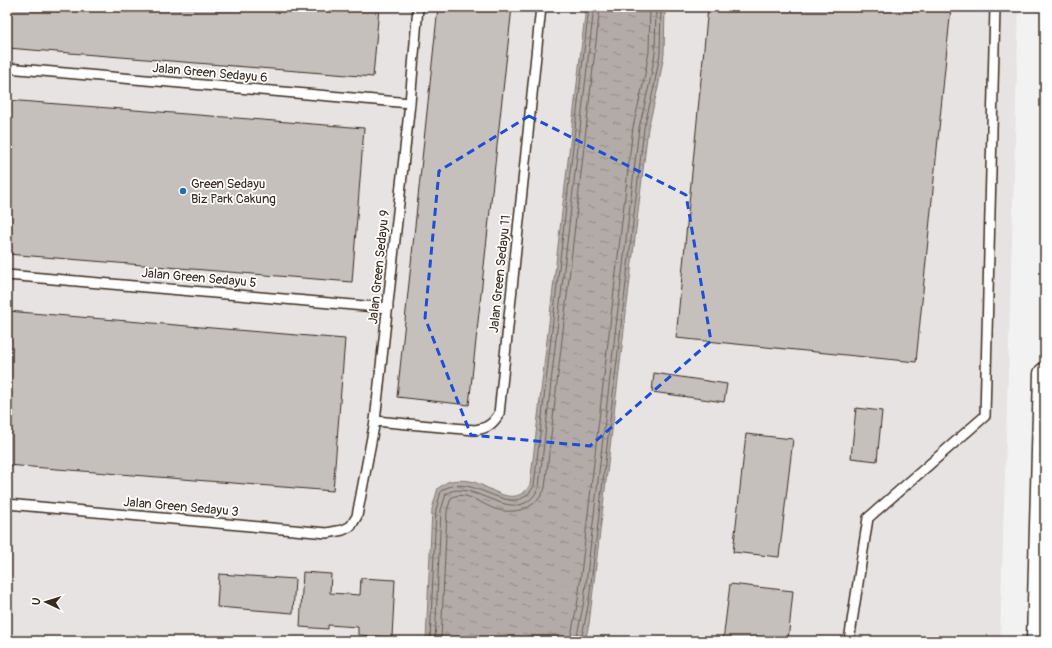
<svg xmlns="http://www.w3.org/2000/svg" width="1052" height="648" font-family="Pangolin,sans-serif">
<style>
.built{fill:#e6e3e2}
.water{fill:url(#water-ripples);stroke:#827770}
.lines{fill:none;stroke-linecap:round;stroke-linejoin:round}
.shore{stroke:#6b5e55;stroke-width:1}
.building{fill:#c6c0bd;stroke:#3b2a1e}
.service-casing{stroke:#3b2a1e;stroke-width:12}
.tertiary-casing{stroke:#3b2a1e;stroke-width:25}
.service{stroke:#fff;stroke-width:9}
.tertiary{stroke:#fff;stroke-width:22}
.marked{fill:none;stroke:#1d4ed8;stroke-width:3;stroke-dasharray:8 5;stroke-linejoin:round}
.poi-dot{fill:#1f6fb2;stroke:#fff;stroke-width:1.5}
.labels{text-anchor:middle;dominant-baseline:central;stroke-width:3.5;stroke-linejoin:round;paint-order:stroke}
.street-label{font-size:13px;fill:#3b2a1e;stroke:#fff}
.poi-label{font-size:13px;fill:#3b2a1e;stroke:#fff;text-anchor:start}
</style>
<defs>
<pattern id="water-ripples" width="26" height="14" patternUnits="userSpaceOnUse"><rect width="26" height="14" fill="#b2aba7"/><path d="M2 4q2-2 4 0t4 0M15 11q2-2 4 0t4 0" fill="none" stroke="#928b87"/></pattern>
</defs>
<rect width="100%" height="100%" fill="#f3f2f2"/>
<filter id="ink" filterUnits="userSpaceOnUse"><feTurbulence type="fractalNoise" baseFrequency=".025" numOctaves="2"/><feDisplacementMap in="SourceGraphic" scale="8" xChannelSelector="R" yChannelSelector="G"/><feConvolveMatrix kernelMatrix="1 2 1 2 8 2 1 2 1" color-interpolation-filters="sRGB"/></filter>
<g filter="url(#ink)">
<path class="built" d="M7,7H1019L1000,641H7Z"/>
<path class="water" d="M586,7H665L664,54L658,88L648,128L589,624L585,641H426L432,509L438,488C442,486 447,481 451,481C456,480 464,480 470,481C490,485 513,511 530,485Z"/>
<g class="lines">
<path class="shore" d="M430,641L436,510L441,491C473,468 512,525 534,486L589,7
M435,641L441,510L446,494C472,475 518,533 539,487L594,7
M441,641L447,511L451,498C463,489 483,505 495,509C515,515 537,509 545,488L600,7
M570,641L578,600L633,127L643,85L649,52L650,7
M576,641L584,601L639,128L649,86L655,53L656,7
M581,641L589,601L644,128L654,87L660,53L661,7"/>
</g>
<path class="building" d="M7,7H379L373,77L7,48Z
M438,7H512L469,405L397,397Z
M708,7H951L916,362L676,338Z
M7,100L364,128L352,282L7,254Z
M7,311L345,339L333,491L7,465Z
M654,373L727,384L724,402L652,392Z
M856,408L882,411L877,461L851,458Z
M746,434L793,439L779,557L733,552Z
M303,572L331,574L330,593L360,595L361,578L395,580L392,637L358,635V627L328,625V629L300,627Z
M219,574L295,579L293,613L217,607Z
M730,584L793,591L788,641H723Z"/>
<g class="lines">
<g class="service-casing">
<path id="service" d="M7,68L410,103
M7,275L388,308
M375,421L475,430C487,428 492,425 499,414L541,7
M7,504L327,533L343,530L351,526L357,516L375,421L410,103L418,7
M849,641L868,518L985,416L995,7"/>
</g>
<g class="tertiary-casing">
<path id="tertiary" d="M1038,641L1045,374"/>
</g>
<use href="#service" class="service"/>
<use href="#tertiary" class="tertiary"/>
</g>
</g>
<path class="marked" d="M529,116L686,195L711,341L590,446L471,435L425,318L439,171Z"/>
<circle class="poi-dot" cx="183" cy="191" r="4"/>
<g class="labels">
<g class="street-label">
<text transform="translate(210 73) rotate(5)">Jalan Green Sedayu 6</text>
<text transform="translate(379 267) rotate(-84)">Jalan Green Sedayu 9</text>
<text transform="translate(500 274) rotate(-84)">Jalan Green Sedayu 11</text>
<text transform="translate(199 278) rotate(5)">Jalan Green Sedayu 5</text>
<text transform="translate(181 507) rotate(5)">Jalan Green Sedayu 3</text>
</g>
<g class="poi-label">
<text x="191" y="184">Green Sedayu<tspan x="191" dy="15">Biz Park Cakung</tspan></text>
</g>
</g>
<rect width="1052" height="648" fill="none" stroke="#fff" stroke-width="24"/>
<rect x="12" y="12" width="1028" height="624" fill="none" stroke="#3b2a1e" stroke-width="1.5" filter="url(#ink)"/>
<g transform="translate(46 602) rotate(274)" stroke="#ffffff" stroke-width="3" paint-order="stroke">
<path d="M0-3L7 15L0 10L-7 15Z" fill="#3b2a1e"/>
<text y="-6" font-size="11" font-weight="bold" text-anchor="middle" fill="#3b2a1e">U</text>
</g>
</svg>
